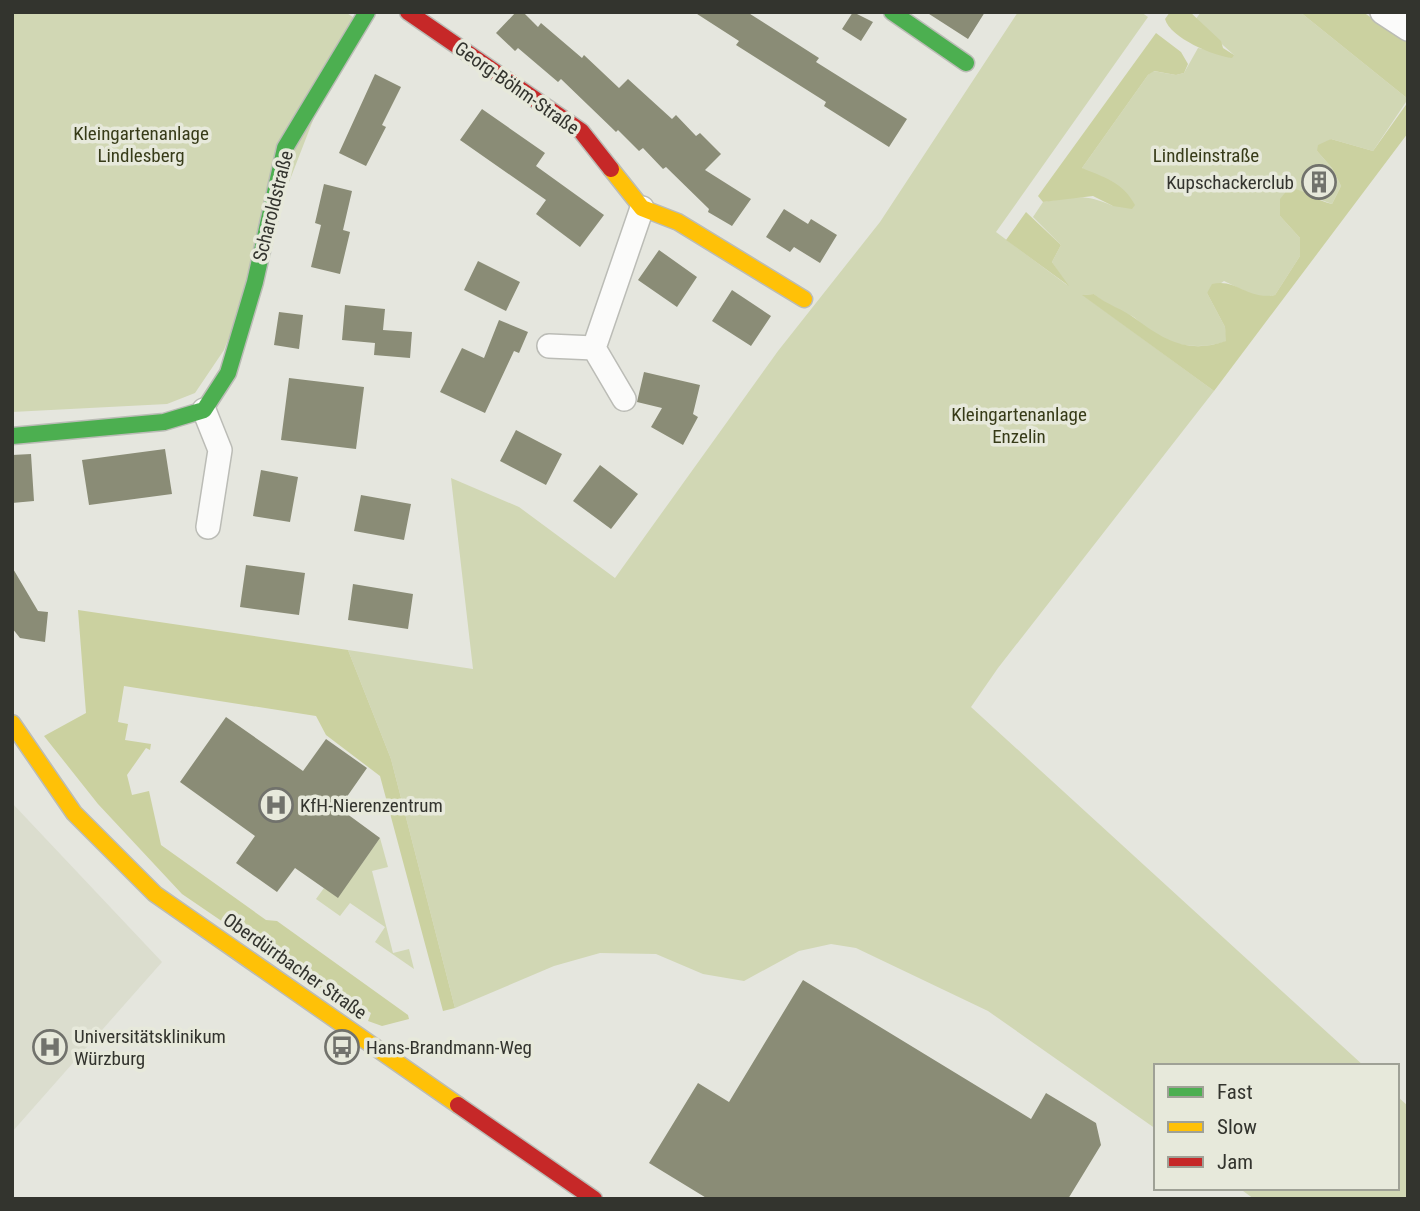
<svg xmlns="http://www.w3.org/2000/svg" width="1420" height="1211" font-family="'Roboto Condensed',sans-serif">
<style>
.built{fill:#dbddce}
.green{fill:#d1d7b4}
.forest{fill:#cbd1a0}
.building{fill:#8a8c76}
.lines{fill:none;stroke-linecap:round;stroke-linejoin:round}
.street-casing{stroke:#bbbcb6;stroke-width:26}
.fast-casing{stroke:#bbbcb6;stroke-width:19}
.slow-casing{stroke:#bbbcb6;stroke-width:19}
.jam-casing{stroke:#bbbcb6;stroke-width:19}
.street{stroke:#fbfbfa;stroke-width:23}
.fast{stroke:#4caf50;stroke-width:16}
.slow{stroke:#ffc107;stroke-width:16}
.jam{stroke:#c62828;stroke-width:16}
.labels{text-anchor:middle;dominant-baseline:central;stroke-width:7;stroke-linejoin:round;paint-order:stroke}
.street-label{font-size:19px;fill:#33342e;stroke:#e7e9db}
.park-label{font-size:19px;fill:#373b18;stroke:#e7e9db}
.poi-label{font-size:19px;fill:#33342e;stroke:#e7e9db;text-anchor:start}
</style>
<rect width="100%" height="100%" fill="#e5e6de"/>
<path class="built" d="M12,803L162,962L12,1132Z"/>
<path class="green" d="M12,12H345L353,17L224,350L195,393L167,404L12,412Z
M1018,12H1141L1148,17L996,232L1067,285L1052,262L1061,245L1033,217L1043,202C1073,197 1085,193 1113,206L1082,168L1148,75L1153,71L1176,75L1184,73L1198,48L1234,55L1195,20L1201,12H1300L1408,99L1373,151L1331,139L1317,151L1332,168L1341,186L1332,204L1289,188L1280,216L1300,238V256L1275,295L1259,298L1224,281L1207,293L1225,327L1227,341C1201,350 1170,347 1148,330C1142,326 1138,319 1132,316C1117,309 1106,305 1094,294L1083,295L1214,391L998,668L971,707L1364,1066H1156V1129L988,1011L856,948L831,944L799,951L744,981L703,974L656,954L600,953L554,966L455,1008L391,759L348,650L473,669L451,478L519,507L615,578L778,351L880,222Z
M380,838L388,867L372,871L393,953L409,949L414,969L375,942L385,927L350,903L340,916L316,899L324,888L338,897Z
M1397,1096L1408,1106V1199H1254L1239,1188H1397Z"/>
<path class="forest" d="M1170,12H1190L1221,41L1223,48L1234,55L1232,58C1214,56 1170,38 1165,19Z
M1300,12H1363L1408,43V99Z
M1156,33L1181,52L1188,64L1184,73L1176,75L1154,71L1148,75L1082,168C1103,177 1123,182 1135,205L1132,209L1113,206L1093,196L1043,202L1038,196Z
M1408,102V133L1214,391L1082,295L1094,294C1107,305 1123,309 1136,319C1165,341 1189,354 1226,341L1225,327L1207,293L1212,284C1237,278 1246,300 1275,295L1300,256V238L1280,216V199L1289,188C1304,189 1317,201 1332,204L1341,186L1332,168L1317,151L1318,145L1331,139L1373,151Z
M1026,212L1061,245L1052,262L1069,286L1006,240Z
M78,610L348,650L391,759L455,1008L443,1011L380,776L326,735L316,716L124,686L118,722L128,724L125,740L151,744L150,750L146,748L127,775L132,795L149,791L161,845L266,920L277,921L408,1015L409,1019L382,1026L368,1021L371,1013L348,998L343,1004L182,894L98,804L44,736L86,713Z"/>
<path class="building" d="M516,12H523L538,27L541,23L582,58L584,55L619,88L628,79L672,119L676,115L696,136L700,133L721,154L705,170L751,199L732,226L708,212L709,209L666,167L663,169L643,148L639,151L618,130L616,132L561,79L558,82L518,48L515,51L496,33Z
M694,12H747L819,58L816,62L907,119L889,147L824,106L826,102L736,45L739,41Z
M853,12L873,22L861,41L842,29Z
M926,12H985L968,39Z
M375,74L401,87L382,125L386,127L366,166L339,153Z
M482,109L545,153L536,166L604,215L580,247L536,214L546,200L460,140Z
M324,184L352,191L343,230L350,232L340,274L311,267L321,225L315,223Z
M784,209L808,224L811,219L837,235L820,263L794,247L790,252L766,237Z
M659,250L697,277L677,307L638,280Z
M478,261L520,282L506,311L464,290Z
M732,290L771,316L751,346L712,321Z
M345,305L385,309L383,330L412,332L410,358L374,355L375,343L342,340Z
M279,312L303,315L299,349L274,345Z
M499,320L528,332L519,353L514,351L485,413L440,392L462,348L484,358Z
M644,372L700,385L693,414L698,417L683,445L651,427L662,408L637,402Z
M289,378L364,387L356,449L281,440Z
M516,430L562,454L546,485L500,461Z
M165,449L172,494L89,505L82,460Z
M31,454L34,501L12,503V455Z
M600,465L638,494L611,529L573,501Z
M261,470L298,477L290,522L253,516Z
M361,495L411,504L404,540L354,531Z
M246,565L305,573L299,615L240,607Z
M12,567L38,611L48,612L45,642L20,638L12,628Z
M353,584L413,594L408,629L348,620Z
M226,717L303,771L326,739L367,768L339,808L380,838L338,898L295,868L277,892L236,863L255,836L180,782Z
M803,980L1031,1119L1046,1093L1096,1123L1101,1145L1068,1199H708L649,1163L698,1083L729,1102Z"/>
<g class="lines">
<g class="street-casing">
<path id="street" d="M1382,12L1408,29
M549,346L594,348
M624,399L594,348L642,208
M204,410L220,450L208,527"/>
</g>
<g class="fast-casing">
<path id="fast" d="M892,12L966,63
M12,436L164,422L204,410L228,373L255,282L285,148L367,12"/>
</g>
<g class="slow-casing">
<path id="slow" d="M611,169L642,208L678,222L804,299
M12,723L74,813L155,894L458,1105"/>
</g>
<g class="jam-casing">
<path id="jam" d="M408,12L581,131L611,169
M458,1105L594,1199"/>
</g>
<use href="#street" class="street"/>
<use href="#fast" class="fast"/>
<use href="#slow" class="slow"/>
<use href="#jam" class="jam"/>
</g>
<defs>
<g id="building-ring" transform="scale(1.75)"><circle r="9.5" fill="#e7e9db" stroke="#71726c" stroke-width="1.5"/><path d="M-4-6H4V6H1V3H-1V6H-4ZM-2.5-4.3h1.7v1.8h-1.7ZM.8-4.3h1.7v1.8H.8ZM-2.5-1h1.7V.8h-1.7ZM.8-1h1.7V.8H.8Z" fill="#71726c"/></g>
<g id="hospital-ring" transform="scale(1.75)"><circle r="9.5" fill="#e7e9db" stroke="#71726c" stroke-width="1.5"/><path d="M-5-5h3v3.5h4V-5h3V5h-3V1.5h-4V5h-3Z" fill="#71726c"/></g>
<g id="bus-ring" transform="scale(1.75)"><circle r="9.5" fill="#e7e9db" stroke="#71726c" stroke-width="1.5"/><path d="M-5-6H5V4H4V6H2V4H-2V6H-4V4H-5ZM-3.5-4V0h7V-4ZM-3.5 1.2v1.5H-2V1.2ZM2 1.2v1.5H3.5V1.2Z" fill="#71726c"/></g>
</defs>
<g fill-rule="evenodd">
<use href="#building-ring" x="1319" y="182"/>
<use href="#hospital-ring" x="276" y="805"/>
<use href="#hospital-ring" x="50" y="1047"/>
<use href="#bus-ring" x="342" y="1047"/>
</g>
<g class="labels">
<g class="street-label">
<text transform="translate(517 88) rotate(35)">Georg-Böhm-Straße</text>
<text transform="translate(273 206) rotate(-76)">Scharoldstraße</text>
<text transform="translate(295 966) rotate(35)">Oberdürrbacher Straße</text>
</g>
<g class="park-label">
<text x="141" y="133">Kleingartenanlage<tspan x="141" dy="22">Lindlesberg</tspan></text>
<text x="1206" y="155">Lindleinstraße</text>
<text x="1019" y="414">Kleingartenanlage<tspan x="1019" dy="22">Enzelin</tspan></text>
</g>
<g class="poi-label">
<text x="1294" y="182" text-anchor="end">Kupschackerclub</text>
<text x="300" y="805">KfH-Nierenzentrum</text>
<text x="74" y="1036">Universitätsklinikum<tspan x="74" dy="22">Würzburg</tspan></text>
<text x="366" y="1047">Hans-Brandmann-Weg</text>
</g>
</g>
<rect width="1420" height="1211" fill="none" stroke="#33342e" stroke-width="28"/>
<rect x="1154" y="1064" width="245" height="126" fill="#e7e9db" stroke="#9fa196" stroke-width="2"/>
<rect x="1168" y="1087" width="35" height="10" fill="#4caf50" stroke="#9fa196" stroke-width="2"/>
<text x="1217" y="1099" font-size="21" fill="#33342e">Fast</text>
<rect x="1168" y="1122" width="35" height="10" fill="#ffc107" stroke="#9fa196" stroke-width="2"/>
<text x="1217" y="1134" font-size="21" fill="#33342e">Slow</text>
<rect x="1168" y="1157" width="35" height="10" fill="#c62828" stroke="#9fa196" stroke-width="2"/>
<text x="1217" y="1169" font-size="21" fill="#33342e">Jam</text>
</svg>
